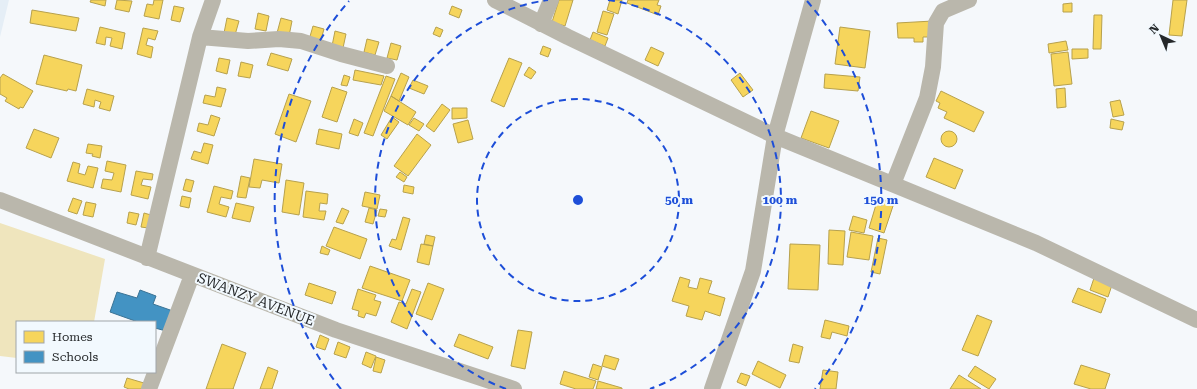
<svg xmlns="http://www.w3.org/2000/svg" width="1197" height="389" font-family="'Roboto Serif',serif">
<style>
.built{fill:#e5eef6}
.green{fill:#efe5bd}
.homes{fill:#f6d55c;stroke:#b7a14d}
.schools{fill:#4393c3;stroke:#3a7395}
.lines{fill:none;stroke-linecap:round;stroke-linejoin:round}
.street{stroke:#bab7ac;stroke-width:16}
.ring{fill:none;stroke:#1d4ed8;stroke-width:2;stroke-dasharray:7 5}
.labels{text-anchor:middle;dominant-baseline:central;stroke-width:4;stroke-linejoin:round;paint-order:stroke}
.street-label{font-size:14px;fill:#25282a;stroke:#f2f9fe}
.centre{fill:#1d4ed8;stroke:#f2f9fe;stroke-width:2}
.ring-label{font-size:12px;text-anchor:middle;font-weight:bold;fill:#1d4ed8;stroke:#f2f9fe;stroke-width:4;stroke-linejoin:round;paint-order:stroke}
</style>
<rect width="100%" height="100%" fill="#f5f8fb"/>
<path class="built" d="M0,0H9L0,37Z"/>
<path class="green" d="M0,223L105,259L94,322H17V358L0,356Z"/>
<path class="homes" d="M91,0H106L105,6L90,2Z
M117,0L132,1L129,12L115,9Z
M154,0H163L159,19L144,16L147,4L153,5Z
M559,0H573L565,26L552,22Z
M610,0H622L618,14L607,10Z
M628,0H659L657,5L661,6L658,15L627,3Z
M1173,0H1187L1182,36L1169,35Z
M1072,3V12H1063V4Z
M174,6L184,8L180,22L171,20Z
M452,6L462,10L459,18L449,14Z
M32,10L79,18L76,31L30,23Z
M603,11L614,14L607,35L597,32Z
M258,13L269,16L266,31L255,29Z
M1094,15H1102L1101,49H1093Z
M227,18L239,21L235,35L224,33Z
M281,18L292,21L289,36L277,33Z
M933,21L934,37H923V42H914V38H898L897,23Z
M313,26L324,29L320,43L309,40Z
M100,27L125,33L122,49L110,46L112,38L106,37L105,45L96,43Z
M436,27L443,30L440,37L433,34Z
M840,27L870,31L865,68L835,64Z
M143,28L158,31L155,40L148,38L146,45L153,47L151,58L137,54Z
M335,31L346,34L343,48L332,46Z
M593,32L608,38L605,46L590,40Z
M367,39L379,42L375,55L364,52Z
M1066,41L1068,50L1049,53L1048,44Z
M391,43L401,46L397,60L387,58Z
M543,46L551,49L548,57L540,54Z
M651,47L664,53L658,66L645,60Z
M1072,49H1088V58L1072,59Z
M1068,52L1072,84L1054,86L1051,54Z
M271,53L292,59L288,71L267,65Z
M44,55L82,65L76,91L68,89L67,91L36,84Z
M219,58L230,60L227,74L216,71Z
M509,58L522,63L504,107L491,101Z
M241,62L253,65L250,78L238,76Z
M529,67L536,72L531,79L524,75Z
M355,70L384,76L381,85L353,80Z
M401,73L409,77L399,101L391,96Z
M740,73L753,90L743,97L731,80Z
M3,74L33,91L23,108L20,107L19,109L5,101L7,98L0,94V78Z
M825,74L860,77L858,91L824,88Z
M344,75L350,77L347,86L341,85Z
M386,76L395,79L373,136L364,133Z
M413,80L428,86L424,94L409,88Z
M217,87L226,89L221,107L203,103L205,95L215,97Z
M332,87L347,92L337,122L322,117Z
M1065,88L1066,107L1057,108L1056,89Z
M87,89L114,96L110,111L99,108L101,102L95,100L94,107L83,104Z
M941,91L984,112L974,132L944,118L947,112L938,108L940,103L936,101Z
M289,94L311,101L296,142L275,134Z
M391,96L416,112L408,125L384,111Z
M1120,100L1124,115L1113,117L1110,102Z
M442,104L450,110L434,132L426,126Z
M452,108H467V118L452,119Z
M811,111L839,121L829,148L801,138Z
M211,115L220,118L214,136L197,131L199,123L208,125Z
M392,117L399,122L387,139L381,135Z
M414,118L424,124L419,131L409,125Z
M354,119L363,123L358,136L349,133Z
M1111,119L1124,122L1122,130L1110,128Z
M468,120L473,139L458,143L453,124Z
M34,129L59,138L51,158L26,148Z
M319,129L342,134L339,149L316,144Z
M941 139a8 8 0 1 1 16 0a8 8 0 1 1-16 0Z
M417,134L431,145L408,176L394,166Z
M204,143L213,145L208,164L191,159L194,151L201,153Z
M88,144L102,146L100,158L92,156L93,154L86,153Z
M934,158L963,170L955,189L926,177Z
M254,159L282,164L279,183L262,180L260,188L249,187Z
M107,161L126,165L121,192L101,188L103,179L112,180L114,173L105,171Z
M73,162L80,164L78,173L85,175L88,166L98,168L93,188L67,181Z
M136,171L153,174L152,180L143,179L141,185L151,187L148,199L131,195Z
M400,172L407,177L404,182L396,177Z
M241,176L250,178L246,198L237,197Z
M186,179L194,181L191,192L183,190Z
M286,180L304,183L299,215L282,212Z
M404,185L414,187L413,194L403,192Z
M214,186L233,191L231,199L221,197L219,204L229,207L226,217L207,212Z
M306,191L328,194L327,204L320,203L319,211H326L324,220L303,217Z
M365,192L380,195L377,209L362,206Z
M182,196L191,198L189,208L180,206Z
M73,198L82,201L77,214L68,211Z
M878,198L894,203L884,233L869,228Z
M86,202L96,204L93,217L83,215Z
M236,203L254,207L250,222L232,218Z
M342,208L349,211L343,224L336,222Z
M369,208L377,210L373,224L365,222Z
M380,209L387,210L385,217L378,216Z
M129,212L139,214L136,225L127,223Z
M144,213L151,215L148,228L141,227Z
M853,216L867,220L864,233L849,230Z
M403,217L410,219L401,250L389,246L392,239L396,240Z
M334,227L367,239L360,259L326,246Z
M829,230L845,231L843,265L828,264Z
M851,232L873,236L869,260L847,257Z
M426,235L435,237L433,246L424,244Z
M878,238L887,240L880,274L871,272Z
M421,244L433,246L429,265L417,262Z
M790,244L820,245L818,290L788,289Z
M322,246L330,250L328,255L320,253Z
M370,266L410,280L402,301L362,288Z
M680,277L690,280L688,287L697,289L700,278L712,281L708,293L725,298L720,316L705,311L702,320L686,316L689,306L672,301Z
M1094,278L1112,285L1108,297L1090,290Z
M309,283L336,292L332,304L305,295Z
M428,283L444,289L432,320L416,314Z
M1078,288L1106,299L1101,313L1072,302Z
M358,289L376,295L374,300L381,302L376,316L366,313L364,318L358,316L359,311L352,309Z
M412,289L421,292L407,329L391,322L399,302L406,304Z
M977,315L992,321L978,356L962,350Z
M825,320L849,326L847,336L832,332L830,339L821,337Z
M518,330L532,332L525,369L511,366Z
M459,334L493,347L488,359L454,346Z
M320,335L329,339L325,350L316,347Z
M338,342L350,347L346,358L334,354Z
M222,344L246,353L233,389H234H206Z
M793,344L803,347L799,363L789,361Z
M366,352L376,356L371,368L362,364Z
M605,355L619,359L615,370L602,366Z
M376,357L385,360L381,373L373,371Z
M758,361L786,375L780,388L752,374Z
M593,364L602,367L598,380L589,377Z
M1081,365L1110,374L1105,389H1091L1074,384Z
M975,366L996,379L989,389L968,376Z
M268,367L278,371L272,389H260Z
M823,370L838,372L836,389H820Z
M564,371L596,381L593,389H576L560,384Z
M741,373L750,376L746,386L737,382Z
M959,375L981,389H950Z
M127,378L144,383L142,389H129L124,387Z
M598,381L622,388V389H596Z"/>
<path class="schools" d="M140,290L156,296L153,304L173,311L166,331L155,328V322H138L110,312L117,292L137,298Z"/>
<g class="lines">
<path class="street" d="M495,0L568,37L775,136L1036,243L1197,320
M541,24L551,0
M200,37L248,41L279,39L301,41L341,54L387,66
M893,184L927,98L933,67L936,23L943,11L969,0
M0,200L336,330L514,389
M147,258L200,37L213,0
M149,389L192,275
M712,389L753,271L775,136L813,0"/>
</g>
<g class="ring">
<circle cx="578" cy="200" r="101"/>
<path d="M506 389A202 202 0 0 1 548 0M608 0A202 202 0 0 1 650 389"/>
<path d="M341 389A303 303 0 0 1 349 1M807 1A303 303 0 0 1 815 389"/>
</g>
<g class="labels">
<g class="street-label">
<text transform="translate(256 299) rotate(21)">SWANZY AVENUE</text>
</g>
</g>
<circle cx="578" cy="200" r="6" class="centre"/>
<g class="ring-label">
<text x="679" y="204">50 m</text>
<text x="780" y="204">100 m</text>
<text x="881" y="204">150 m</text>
</g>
<rect x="16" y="321" width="140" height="52" fill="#f2f9fe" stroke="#a0a5a9"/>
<rect x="24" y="331" width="20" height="12" fill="#f6d55c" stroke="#a0a5a9"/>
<text x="52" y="341" font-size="12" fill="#25282a">Homes</text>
<rect x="24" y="351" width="20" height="12" fill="#4393c3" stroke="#a0a5a9"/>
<text x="52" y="361" font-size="12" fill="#25282a">Schools</text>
<g transform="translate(1161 36) rotate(316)" stroke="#f2f9fe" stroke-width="3" paint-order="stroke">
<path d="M0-3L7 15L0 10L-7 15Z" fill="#25282a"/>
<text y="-6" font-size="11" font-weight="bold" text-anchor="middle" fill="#25282a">N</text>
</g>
</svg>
